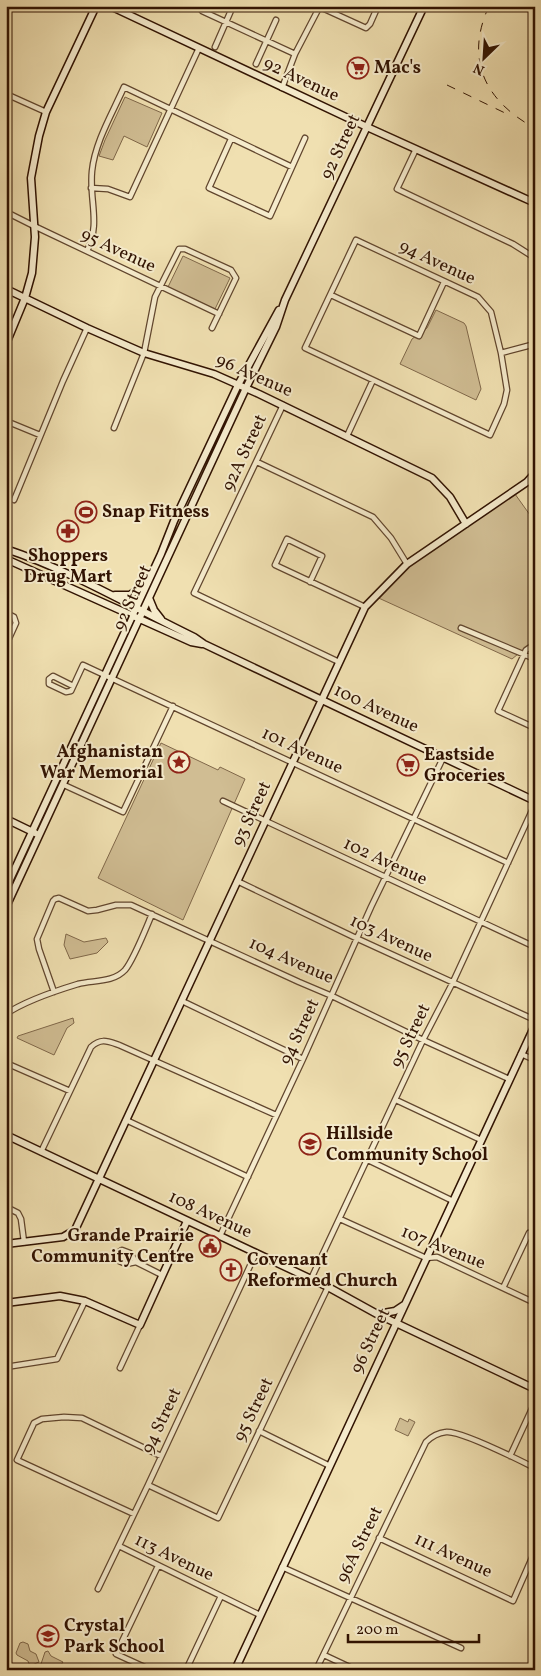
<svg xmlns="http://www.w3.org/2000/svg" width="541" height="1676" font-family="Vollkorn,serif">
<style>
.green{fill:#d0bd93;stroke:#80684a}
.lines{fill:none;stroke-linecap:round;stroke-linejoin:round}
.street-casing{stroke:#61462e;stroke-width:7}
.secondary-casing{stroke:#311302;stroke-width:9}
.street{stroke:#f5ebcc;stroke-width:4.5}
.secondary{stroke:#f5ebcc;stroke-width:6}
.rail{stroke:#311302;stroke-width:1;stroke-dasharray:9 9;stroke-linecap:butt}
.labels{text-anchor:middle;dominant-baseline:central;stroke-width:4;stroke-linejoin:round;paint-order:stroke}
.poi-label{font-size:18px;font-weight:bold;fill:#311302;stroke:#f5ebcc;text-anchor:start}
.street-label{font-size:18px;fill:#311302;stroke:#f5ebcc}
</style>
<rect width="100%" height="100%" fill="#f0e0b1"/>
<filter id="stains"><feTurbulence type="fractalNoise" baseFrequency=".004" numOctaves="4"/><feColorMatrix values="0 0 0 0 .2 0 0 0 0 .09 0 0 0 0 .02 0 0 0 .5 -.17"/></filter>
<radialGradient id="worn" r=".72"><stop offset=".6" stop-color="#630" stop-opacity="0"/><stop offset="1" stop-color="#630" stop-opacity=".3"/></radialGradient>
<path class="green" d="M125,97L162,113L147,147L124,136L113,160L99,156L105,140Z
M183,256L230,278L215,309L168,287Z
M436,310L464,323L466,326L481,389L476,400L400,364L412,339L427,328Z
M515,494L535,522V640L512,659L372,595L407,560Z
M161,743L218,770L220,767L245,779L183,920L98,878Z
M66,934L84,942L106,938L108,942L97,953L70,959L64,945Z
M73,1018L74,1023L67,1028L54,1055L17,1038L18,1036Z
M400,1418L408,1422L409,1419L415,1422L408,1436L395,1430Z
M23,1642L28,1644L30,1651L36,1654L39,1662L30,1666L28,1661L17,1655L16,1653L20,1643Z
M48,1651L51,1656L63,1662L61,1665L51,1670H39L45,1652Z"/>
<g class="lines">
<g class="street-casing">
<path id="street" d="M320,7L366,28L370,24L378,6
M202,11L295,54
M215,47L233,6
M256,64L276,20
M282,88L295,54L320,6
M6,94L46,112
M231,139L209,188L270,216L305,138
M416,149L397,189L513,244L535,258
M91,188L108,189L130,197L199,48
M6,212L34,226L219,314
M356,240L478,297L491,312L501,353L507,390L504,404L490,435L305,348Z
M87,251C101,223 89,201 92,171C95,142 112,114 124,87L292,167
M331,295L419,336L444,282
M501,353L535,344
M283,405L194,593L339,662
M6,421L40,435
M114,428L144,353L155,297L179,249H185L231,270L236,278L212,328
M347,436L373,380
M257,462L373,517L391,538L407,564
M14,500L63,381L87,328
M310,582L322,556L287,539L275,565L365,607
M6,613L14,617L16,623L6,645
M461,628L535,659
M535,644L526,650L498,711L535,728
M73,686L53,676L49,679V684L66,692L71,691L83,665L508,863
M64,785L123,812L173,706
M223,801L535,947
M237,881L358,939L535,1020
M54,992L39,949L37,939L53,901L55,899L59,898L88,911L97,910L116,905H131L299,982L332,996L423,1040L509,1079
M182,1001L303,1059
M6,1014C25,1001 55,991 78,984C93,980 113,983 125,970C134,959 146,928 152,914
M521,1054L535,1060
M6,1063L70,1091
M396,1100L481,1140
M126,1120L248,1177
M41,1152L91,1047C101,1038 107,1041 119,1045L276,1115
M368,1160L453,1201
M6,1207L18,1213L21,1219L24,1242
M340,1219L426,1258L437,1257L535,1303
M220,1236L303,1059L371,907L443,758
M136,1262L126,1264L119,1261L116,1254L122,1250L130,1253L136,1262L162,1275
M311,1279L423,1040L453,982L535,804
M503,1288L529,1233
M6,1367L57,1359L85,1301
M120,1368L140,1325
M259,1431L330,1466
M510,1456L535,1402
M148,1485L218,1518L328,1287
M134,1514L17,1460L34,1423L42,1419L64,1417L82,1418L161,1456
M379,1538L513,1601L535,1551
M119,1546L260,1615
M282,1567L461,1648
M98,1589L148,1485L256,1253
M324,1655L356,1670
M151,1670L116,1654L158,1566
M186,1670L221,1596
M316,1670L426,1442C432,1436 437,1433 446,1432C460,1430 519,1460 535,1468"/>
</g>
<g class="secondary-casing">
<path id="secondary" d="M110,6L367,127L535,203
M6,289L87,328L144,353L214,374L259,394L432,478L450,497L466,524
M6,344L25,298L32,273L35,237L31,178L39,136L46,112L96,6
M6,549C72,571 132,607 194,637L204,644L535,801
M6,559L191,642L202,644
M115,595H130L147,582
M149,598L154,610L161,619
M6,819L35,833
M6,888L161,554L174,521L238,385L279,310
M6,907L246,388L276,327L285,300L424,6
M6,1135L328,1287L377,1314L535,1389
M6,1244L63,1237L75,1230L365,607L407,564L527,482L535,473
M6,1303L60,1296L85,1301L140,1325L187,1221
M378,1314L395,1311L404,1305
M235,1670L535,1025"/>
</g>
<use href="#street" class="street"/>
<use href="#secondary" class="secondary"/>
<path class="rail" d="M489,6C465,58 484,99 531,126
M447,85L505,113"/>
</g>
<defs>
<g id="supermarket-ring" transform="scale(1.125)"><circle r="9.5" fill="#f5ebcc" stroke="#8f2418" stroke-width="1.5"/><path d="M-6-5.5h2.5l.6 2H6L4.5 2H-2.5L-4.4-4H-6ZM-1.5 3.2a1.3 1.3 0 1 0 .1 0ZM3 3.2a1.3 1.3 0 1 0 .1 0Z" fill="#8f2418"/></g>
<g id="stadium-ring" transform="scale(1.125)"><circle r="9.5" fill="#f5ebcc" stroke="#8f2418" stroke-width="1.5"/><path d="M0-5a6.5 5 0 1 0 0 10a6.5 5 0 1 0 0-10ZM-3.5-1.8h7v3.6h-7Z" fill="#8f2418"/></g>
<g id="pharmacy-ring" transform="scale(1.125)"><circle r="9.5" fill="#f5ebcc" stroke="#8f2418" stroke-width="1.5"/><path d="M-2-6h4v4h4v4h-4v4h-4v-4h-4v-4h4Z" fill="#8f2418"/></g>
<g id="sight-ring" transform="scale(1.125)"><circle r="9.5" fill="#f5ebcc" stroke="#8f2418" stroke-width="1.5"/><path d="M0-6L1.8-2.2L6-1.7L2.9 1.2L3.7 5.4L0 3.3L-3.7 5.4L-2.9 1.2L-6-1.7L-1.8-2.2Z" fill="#8f2418"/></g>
<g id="school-ring" transform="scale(1.125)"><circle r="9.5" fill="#f5ebcc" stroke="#8f2418" stroke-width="1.5"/><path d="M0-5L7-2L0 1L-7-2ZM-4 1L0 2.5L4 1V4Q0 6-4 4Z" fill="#8f2418"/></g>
<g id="civic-ring" transform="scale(1.125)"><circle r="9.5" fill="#f5ebcc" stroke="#8f2418" stroke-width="1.5"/><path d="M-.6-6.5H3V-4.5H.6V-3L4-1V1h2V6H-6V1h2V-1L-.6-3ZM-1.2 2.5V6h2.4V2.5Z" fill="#8f2418"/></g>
<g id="church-ring" transform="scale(1.125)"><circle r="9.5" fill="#f5ebcc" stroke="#8f2418" stroke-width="1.5"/><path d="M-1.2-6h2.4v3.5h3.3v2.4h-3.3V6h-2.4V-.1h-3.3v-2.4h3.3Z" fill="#8f2418"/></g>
</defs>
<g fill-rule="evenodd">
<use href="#supermarket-ring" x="358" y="68"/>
<use href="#stadium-ring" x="86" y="512"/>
<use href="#pharmacy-ring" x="68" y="531"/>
<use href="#sight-ring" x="179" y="762"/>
<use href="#supermarket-ring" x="408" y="765"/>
<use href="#school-ring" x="310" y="1144"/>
<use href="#civic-ring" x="210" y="1246"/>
<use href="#church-ring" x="231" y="1270"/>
<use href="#school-ring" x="48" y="1636"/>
</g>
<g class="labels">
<g class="poi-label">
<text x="374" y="68">Mac's</text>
<text x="102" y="512">Snap Fitness</text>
<text x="68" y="556" text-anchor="middle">Shoppers<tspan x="68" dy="21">Drug Mart</tspan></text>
<text x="163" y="752" text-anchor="end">Afghanistan<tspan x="163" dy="21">War Memorial</tspan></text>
<text x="424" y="755">Eastside<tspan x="424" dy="21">Groceries</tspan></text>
<text x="326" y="1134">Hillside<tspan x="326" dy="21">Community School</tspan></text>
<text x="194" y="1236" text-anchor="end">Grande Prairie<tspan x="194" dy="21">Community Centre</tspan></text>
<text x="247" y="1260">Covenant<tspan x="247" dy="21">Reformed Church</tspan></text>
<text x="64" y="1626">Crystal<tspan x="64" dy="21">Park School</tspan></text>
</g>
<g class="street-label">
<text transform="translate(301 80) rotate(25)">92 Avenue</text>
<text transform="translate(341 147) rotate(-65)">92 Street</text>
<text transform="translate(118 251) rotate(25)">95 Avenue</text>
<text transform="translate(437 263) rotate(25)">94 Avenue</text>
<text transform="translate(254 376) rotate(24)">96 Avenue</text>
<text transform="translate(245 453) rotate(-65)">92A Street</text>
<text transform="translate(133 598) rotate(-66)">92 Street</text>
<text transform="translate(376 709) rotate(25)">100 Avenue</text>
<text transform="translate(302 751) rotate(25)">101 Avenue</text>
<text transform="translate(252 814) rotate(-65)">93 Street</text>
<text transform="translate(385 862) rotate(25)">102 Avenue</text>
<text transform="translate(391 939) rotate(25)">103 Avenue</text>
<text transform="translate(291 961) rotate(24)">104 Avenue</text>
<text transform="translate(300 1032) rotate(-65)">94 Street</text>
<text transform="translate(411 1036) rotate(-64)">95 Street</text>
<text transform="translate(210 1215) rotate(25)">108 Avenue</text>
<text transform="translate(443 1248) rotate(22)">107 Avenue</text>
<text transform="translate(371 1341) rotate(-65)">96 Street</text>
<text transform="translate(254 1410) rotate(-64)">95 Street</text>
<text transform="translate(162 1421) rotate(-65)">94 Street</text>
<text transform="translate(360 1545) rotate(-64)">96A Street</text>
<text transform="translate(453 1556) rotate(25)">111 Avenue</text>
<text transform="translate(174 1558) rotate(26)">113 Avenue</text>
</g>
</g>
<rect width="541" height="1676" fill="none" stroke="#f0e0b1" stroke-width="25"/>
<rect x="8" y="8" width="526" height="1661" fill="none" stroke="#311302" stroke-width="2.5"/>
<rect x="12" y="12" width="516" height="1651" fill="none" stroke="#311302"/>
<g transform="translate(484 58) rotate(205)" stroke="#f5ebcc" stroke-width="4" paint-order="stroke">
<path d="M0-4L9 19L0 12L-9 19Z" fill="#311302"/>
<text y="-8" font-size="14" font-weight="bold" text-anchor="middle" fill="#311302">N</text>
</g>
<path d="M348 1634v8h131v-8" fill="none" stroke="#311302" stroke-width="2.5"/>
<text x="356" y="1634" font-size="15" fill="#311302" stroke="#f5ebcc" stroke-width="4" paint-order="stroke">200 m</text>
<rect width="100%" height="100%" filter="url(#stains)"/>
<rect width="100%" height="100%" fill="url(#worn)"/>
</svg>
